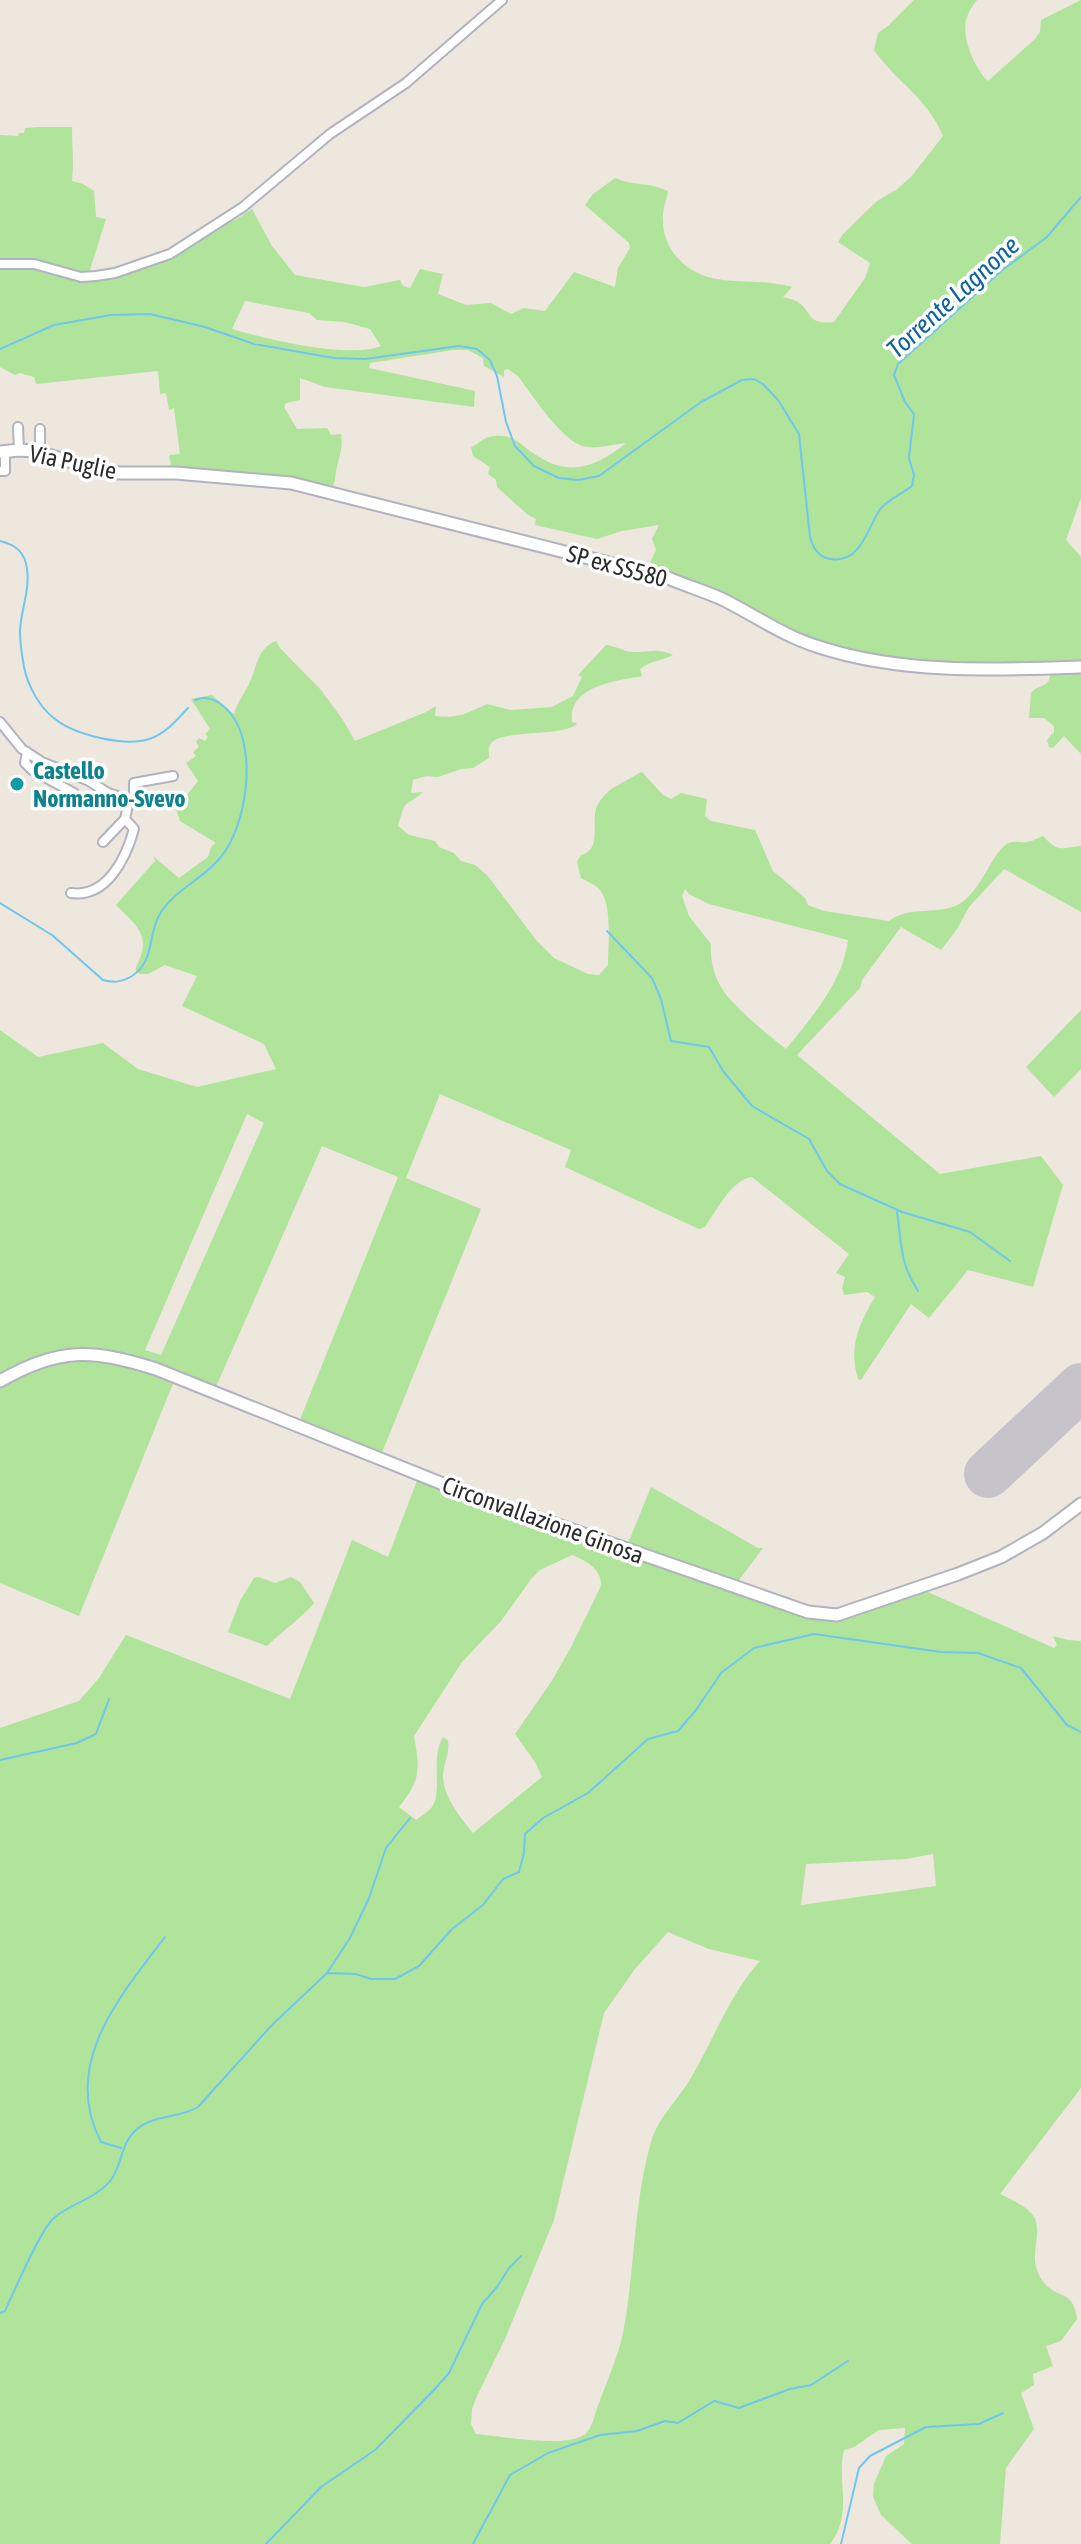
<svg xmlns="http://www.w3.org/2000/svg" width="1081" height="2544" font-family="'Asap Condensed',sans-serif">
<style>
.green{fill:#afe49a;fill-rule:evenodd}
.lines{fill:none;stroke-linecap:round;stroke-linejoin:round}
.stream{stroke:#70c6ef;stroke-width:2}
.runway{stroke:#c6c4ca;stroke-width:48}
.street-casing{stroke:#b1b3bf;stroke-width:12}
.secondary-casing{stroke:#b1b3bf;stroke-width:15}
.street{stroke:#fff;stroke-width:8}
.secondary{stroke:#fff;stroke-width:11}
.culture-dot{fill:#0f9aa8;stroke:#fff;stroke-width:3}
.labels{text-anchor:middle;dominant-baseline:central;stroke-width:7;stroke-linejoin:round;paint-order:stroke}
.street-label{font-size:24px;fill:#2b2b2b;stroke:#fff}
.culture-label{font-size:24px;font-weight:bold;fill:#0d838f;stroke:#fff;text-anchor:start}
.water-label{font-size:26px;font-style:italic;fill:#0d649e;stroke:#fff}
</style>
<rect width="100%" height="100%" fill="#ede7de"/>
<path class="green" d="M914,0H977C973,5 969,11 967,17C960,36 975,69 988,81L1035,39L1040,32L1041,20L1081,0V498L1066,540L1081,557V660L922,665L890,663L797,635L702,583L648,567L656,550L652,539L659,525L622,531L597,539L535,525L536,519L528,515L497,487L496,480L488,474L490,467L473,456L471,447C479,444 483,437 493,436C515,434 520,445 536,455C570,478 598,466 626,443C612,444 596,450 582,446C560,438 532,395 518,376L508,369L504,370V377L484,366L483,358L468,350H453L370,363L369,368L475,391L474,407L325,387L300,378V400L286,403L284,407L297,429L327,428L331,435L341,434C343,447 340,454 337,467C334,477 337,483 329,492L172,470L169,455L180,454L174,408L169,410L166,393L160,394L158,371L36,384L34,377L20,373L15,375L0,367V268H36L70,279L87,281L120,277L168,260L196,238L237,219L252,209L272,246L295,275L364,287L400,280L403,286L410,288L420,269L443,274L438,294L466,305L491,303L511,314L523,308L545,311L574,272L615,287L618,268L630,248L629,243L585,205L593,194L615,178C632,186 650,182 668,191C666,201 662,211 663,221C663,249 685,272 712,278C738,284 765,279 792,287L783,297C788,298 792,299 796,301C814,311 804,325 834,322L865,278L870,263L838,242L843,234L877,201L896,190L911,177L943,136C927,97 897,83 874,50L878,33L889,25ZM245,301L309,313L317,320L345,322L370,329L381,346C348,359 267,339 232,329Z
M40,127H72C72,147 74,161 72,181L83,184L94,191L96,217L106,219L89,273C70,271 59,265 40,261C28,259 13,261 0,261V135L18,136L19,133H24L25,128Z
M276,641L280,648L321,690L343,720L355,741L426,712L436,706L435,716C457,719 468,713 487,704L511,710L552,707L573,696L582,677L578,675L606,645C616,646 623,651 632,652C649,653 655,647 673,655C661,661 652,660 640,669L642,676C617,681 568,685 572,722L577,723L576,725C558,737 497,729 490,745C488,749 489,754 489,758L473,768L461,769L438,777L426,776L413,780L411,793L423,792C402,810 407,796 398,826L409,835L435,841L439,847L454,853L461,861L475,865L487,875L536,940L554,958L588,974L599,975L608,965C608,946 612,910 602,893C598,885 588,882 581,878L577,862L581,855C604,849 589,819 598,804C608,787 624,783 639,773L642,772L663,795L671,799L681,793L707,799L705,816L711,821L755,830L773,871L805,898L808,905L824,911L889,921C909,905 942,916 961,903C981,890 993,852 1007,844C1014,840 1019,843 1026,842C1032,842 1037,838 1043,836C1059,853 1060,848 1081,846V912L1004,869L969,907L957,929L941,950L901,927L862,980L860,988L797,1055L940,1174L1041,1156L1063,1185L1033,1287L968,1270L929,1318L911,1304L861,1380L858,1379C848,1347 859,1324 875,1297L867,1292L844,1295L842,1288L845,1277L836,1273L849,1254L752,1177C731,1180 717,1210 705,1227L699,1229L565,1167L571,1150L440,1094L406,1178L481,1209L381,1455L299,1422L398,1177L322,1146L215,1389L92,1350L0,1376V1030L38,1057L103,1043L138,1069L197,1087L276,1069L264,1044L182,1006L197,976L165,965L148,974H140L135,969C153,936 138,927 116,905L155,861L153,856L179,878L208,857L211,847L216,843L180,821L176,809L198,781L186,763L196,756L193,752L199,747L196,742L199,738L205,741L208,737L205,734L210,729L191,699L212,695L234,714C237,703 244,694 249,684C257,668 257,648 276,641ZM685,889L689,894L709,904L848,940C843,982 812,1017 786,1049C769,1036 731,1005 721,987C713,973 710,958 711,944L689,916L682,896ZM247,1114L264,1123L161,1355L145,1350Z
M1081,671V754L1064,736L1053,748L1049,747L1047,740L1054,732V726L1044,718H1029L1031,693C1039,683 1050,689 1050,673Z
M1081,1010V1069L1054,1097L1026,1067Z
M70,1359L117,1361L174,1381L79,1616L0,1583V1388L25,1371Z
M418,1478L814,1617L921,1589L1054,1648L1057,1645L1053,1636L1068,1640L1081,1641V2088L1000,2194C1010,2199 1030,2207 1035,2219C1043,2238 1026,2256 1042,2280C1056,2301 1073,2287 1077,2319L1061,2341L1046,2346L1053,2366L1033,2374L1034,2385L1021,2393L1034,2429L1006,2468L1000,2544H912L881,2515L873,2497L874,2484L886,2456L904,2444L905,2428L879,2430L854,2447L844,2450C836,2481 854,2513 830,2544H0V1728L79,1701L99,1678L126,1635L290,1699L352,1540L388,1557ZM572,1555C587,1561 602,1569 601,1586L570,1649L551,1682L515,1734L535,1762L542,1777L473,1833C460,1817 442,1795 443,1774C444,1762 450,1753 448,1741L443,1737C430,1758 443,1792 432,1807C428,1812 421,1816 416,1820L399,1807C421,1779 420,1770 414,1736L462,1662L501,1621L531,1579L540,1570ZM933,1854L936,1886L801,1905L806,1864L906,1859ZM668,1932L709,1949L760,1961C732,1991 713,2040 692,2076C680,2098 658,2117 651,2142C634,2201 635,2263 625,2322C621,2351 609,2375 599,2403C595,2412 593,2429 584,2435C565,2448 500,2436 476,2434L471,2424L472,2409L477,2396L505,2339L554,2220L604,2013L635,1969Z
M651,1487L758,1548H763L739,1580L740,1586L627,1546Z
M259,1577L275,1583L291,1577L300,1582L314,1603C306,1614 279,1634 267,1646L228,1632L240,1601L254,1578Z"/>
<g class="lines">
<path class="stream" d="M0,349L54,325L111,315L150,314L205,327L254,344L334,358L365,359L459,346L477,349L490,360L497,376L506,422L515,446L534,466L559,478L578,480L599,476L701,402L742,380L754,379L763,384L778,400L799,434L810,537C813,548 818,557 830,559C862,564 867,527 881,508C888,500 903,493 912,486L914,475L909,458L914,414L905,402L894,375L898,364L1001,271L1047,237L1081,197
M0,541C16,545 25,552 27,569C30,590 21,610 20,630C20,642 22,656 24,667C28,686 39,707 55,719C75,735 125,747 149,739C165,734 177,720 188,708
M0,903L52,935L103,980C114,983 122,982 132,976C156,960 147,933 161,912C176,889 203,879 220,858C247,827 258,748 231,714C222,703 209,694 195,700
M607,931L652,978L661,999L671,1041L709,1047L723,1071L752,1106L809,1139L827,1171L840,1184L902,1212L970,1232L1010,1261
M897,1212C902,1245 899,1261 918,1291
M0,1760L77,1743L96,1734L109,1699
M327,1973L350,1938L369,1898L386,1848L410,1818
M121,2148L101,2142C60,2064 121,1995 165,1937
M0,2313L5,2311C14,2292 41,2228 54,2218C71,2203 96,2199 111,2180C122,2165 121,2143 136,2130C153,2114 179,2119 198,2107L271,2026L327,1973L356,1974L371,1979H395L419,1966L452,1929L483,1905L503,1879L519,1872L524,1853L525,1834L543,1818L588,1793L648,1739L678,1731L696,1710L721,1673L754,1648L814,1634L941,1652L978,1653L1021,1668L1067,1725L1081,1732
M266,2544L321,2487L375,2450L435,2389L449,2373L482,2304L497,2287L509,2268L521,2256
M473,2544L510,2475L548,2453L600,2435L637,2431L665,2421L678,2423L714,2401L739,2408L790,2389L811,2385L848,2361
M841,2544L859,2468L870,2456L926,2427L979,2424L1003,2413"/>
<path class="runway" d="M988,1474L1081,1387"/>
<g class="street-casing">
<path id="street" d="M0,264H34L81,277L96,276L115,273L170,254L243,207L330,134L406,83L502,0
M18,427L19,450
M40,453V429
M0,471H5V451
M0,722L22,749L42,762L89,781L108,793L129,800
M27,752L25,763L32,770L74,793
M103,842L125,819L129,800L134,798V783L173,776
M71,893C107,898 126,858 134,829L125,819"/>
</g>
<g class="secondary-casing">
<path id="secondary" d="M0,452L19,450L34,451L100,470L119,473H176L291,483L668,578C685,585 703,591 720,598C753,614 783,636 819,647C902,674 994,670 1081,667
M0,1381C59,1347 92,1349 156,1369L463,1492L808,1612L837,1615L958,1574L1001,1557L1043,1533L1081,1504"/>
</g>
<use href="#street" class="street"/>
<use href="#secondary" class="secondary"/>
</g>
<circle class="culture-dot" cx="17" cy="784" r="8"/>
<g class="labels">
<g class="street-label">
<text transform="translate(73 462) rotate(12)">Via Puglie</text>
<text transform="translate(617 566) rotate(15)">SP ex SS580</text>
<text transform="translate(543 1520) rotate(20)">Circonvallazione Ginosa</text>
</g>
<g class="culture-label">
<text x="33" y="770">Castello<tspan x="33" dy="28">Normanno-Svevo</tspan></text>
</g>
<g class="water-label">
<text transform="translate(953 297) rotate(-42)">Torrente Lagnone</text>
</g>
</g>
</svg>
